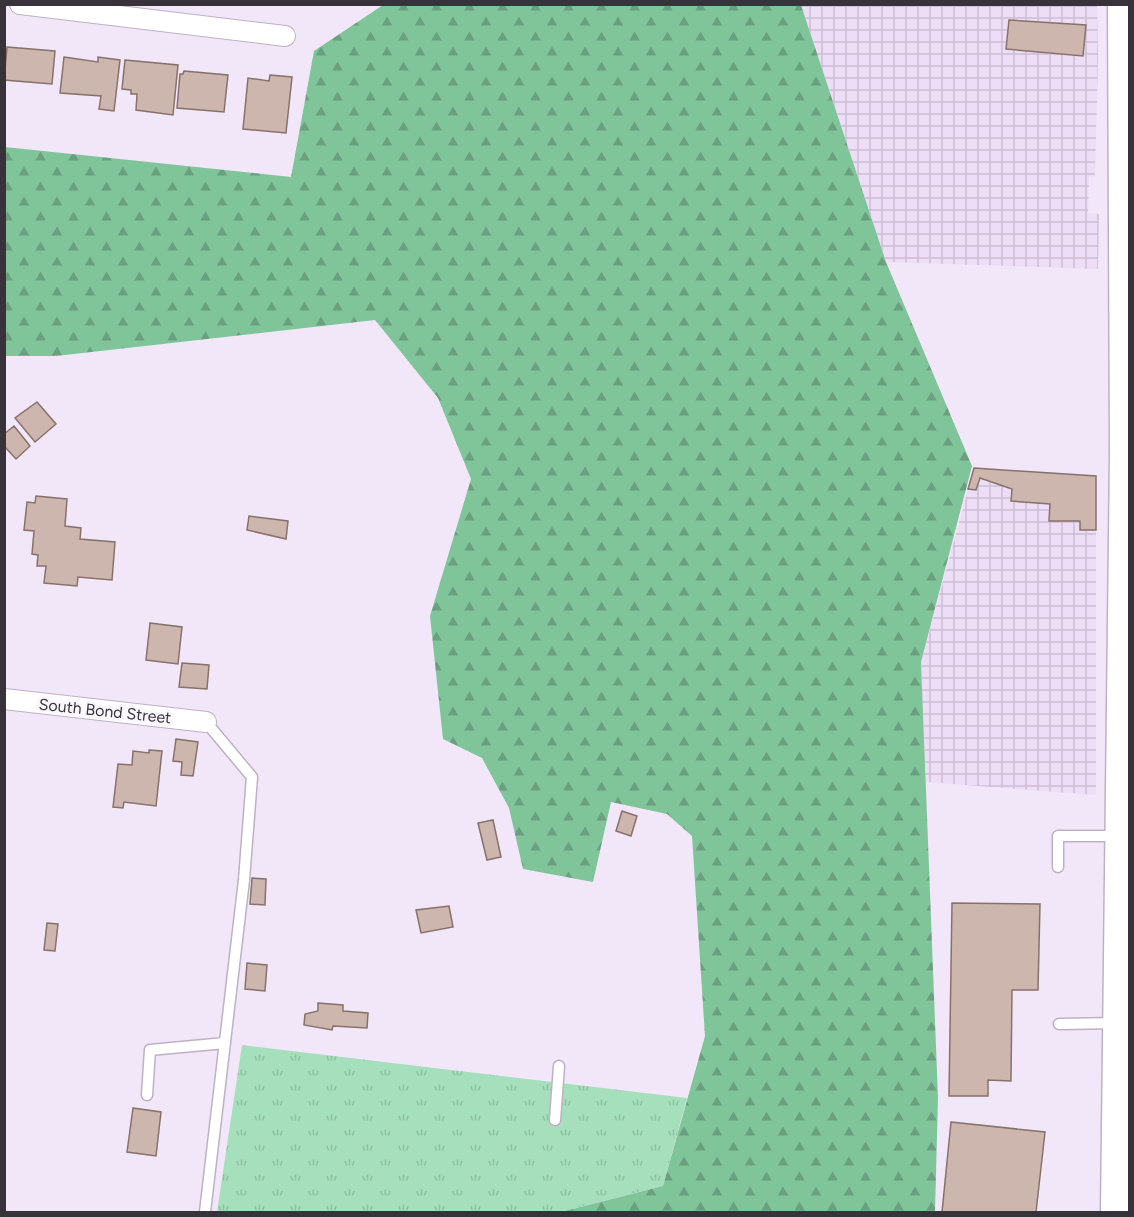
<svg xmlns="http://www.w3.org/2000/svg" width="1134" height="1217" font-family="Figtree,sans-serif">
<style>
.industrial{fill:url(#industrial-grid)}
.grass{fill:url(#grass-tufts)}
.forest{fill:url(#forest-firs)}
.building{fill:#ccb6ae;stroke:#87726b;stroke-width:1.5}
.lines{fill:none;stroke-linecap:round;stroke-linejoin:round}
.service-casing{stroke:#bdb2c4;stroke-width:13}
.minor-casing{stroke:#bdb2c4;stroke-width:22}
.secondary-casing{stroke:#bdb2c4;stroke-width:31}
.service{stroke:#fff;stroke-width:10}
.minor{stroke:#fff;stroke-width:20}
.secondary{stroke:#fff;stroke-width:28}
.labels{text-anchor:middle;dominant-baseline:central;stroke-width:6;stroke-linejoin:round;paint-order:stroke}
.street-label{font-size:16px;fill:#38333a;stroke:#fbf7fe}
</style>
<defs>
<pattern id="industrial-grid" width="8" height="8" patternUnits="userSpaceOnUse" patternTransform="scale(1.5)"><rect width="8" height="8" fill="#edddf7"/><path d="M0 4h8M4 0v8" fill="none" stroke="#ccbed4"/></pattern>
<pattern id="grass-tufts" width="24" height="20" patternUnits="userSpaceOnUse" patternTransform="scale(1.5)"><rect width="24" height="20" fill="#a5dfbb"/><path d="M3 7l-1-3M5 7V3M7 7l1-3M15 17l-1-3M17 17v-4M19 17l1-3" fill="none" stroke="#8fc0a2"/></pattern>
<pattern id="forest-firs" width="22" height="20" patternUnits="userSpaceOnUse" patternTransform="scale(1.5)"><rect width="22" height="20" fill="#80c49a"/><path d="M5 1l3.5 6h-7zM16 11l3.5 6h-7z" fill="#6aa07f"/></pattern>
</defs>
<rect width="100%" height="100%" fill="#f2e7f9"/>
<path class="industrial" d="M801,5H1097L1098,58L1095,177L1089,176L1088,213L1099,214L1098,269L886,262Z
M974,468L1096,476V795L926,782L921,662Z"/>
<path class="grass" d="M242,1045L687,1098L663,1186L561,1212H217Z"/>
<path class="forest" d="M383,5H801L886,262L972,466L921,662L938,1098L935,1212H561L663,1186L705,1036L692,836L667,814L611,802L593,882L523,869L509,808L482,758L443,739L430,616L471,479L438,398L375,320L56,356H5V147L291,177L314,51Z"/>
<path class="building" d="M1009,20L1086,25L1083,56L1006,49Z
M7,47L55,51L52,84L4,80Z
M64,57L98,62V57L120,60L114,111L99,109L101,96L60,93Z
M125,60L178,65L173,115L136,110L137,94H131V90L122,89Z
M184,71L228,75L224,112L177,108L180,74H183Z
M270,75L292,77L286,133L243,129L248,78L269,81Z
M37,402L56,424L35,442L15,418Z
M14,426L30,446L16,459L4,446V434Z
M974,468L1096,476V530H1080V521H1049L1050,504L1011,501L1012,489L980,478L976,490L968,489Z
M36,496L67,499L65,526L81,528L80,539L115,542L112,580L78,577L77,586L44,583L46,566H37L38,555L32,554L34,531L24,530L27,502L35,503Z
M249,516L288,521L286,539L247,530Z
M150,623L182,627L178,664L146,660Z
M182,663L209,665L207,689L179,687Z
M176,739L198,742L193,776L181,775L182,762L173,761Z
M149,750L162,751L156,806L124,802L123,808L113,807L118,764L132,765L133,751L149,753Z
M622,811L637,816L631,836L616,831Z
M493,820L501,857L487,860L478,823Z
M252,878L266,879L265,905L250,904Z
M952,903L1040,904L1038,990H1012L1011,1081L988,1080V1096H949Z
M449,906L453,927L421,933L416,910Z
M47,923L58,924L55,951L44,950Z
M247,963L267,965L265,991L245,989Z
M318,1003L343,1005V1011L368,1013L367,1028L333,1026L332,1030L304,1025L305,1014L318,1011Z
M133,1108L161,1112L156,1156L127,1152Z
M951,1122L1045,1132L1036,1212H942Z"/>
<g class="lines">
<g class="service-casing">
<path id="service" d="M1058,867V836H1119
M1059,1024L1117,1023
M147,1095L150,1050L225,1043
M555,1120L559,1066
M205,1212L244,880L252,777L206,722"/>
</g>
<g class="minor-casing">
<path id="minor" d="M20,4L285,36
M4,699L206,722"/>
</g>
<g class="secondary-casing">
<path id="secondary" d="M1115,1212L1124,453L1122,4"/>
</g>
<use href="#service" class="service"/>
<use href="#minor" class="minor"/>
<use href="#secondary" class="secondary"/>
</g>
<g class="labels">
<g class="street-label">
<text transform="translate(105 711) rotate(6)">South Bond Street</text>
</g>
</g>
<rect width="1134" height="1217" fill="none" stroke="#38333a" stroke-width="12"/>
</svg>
